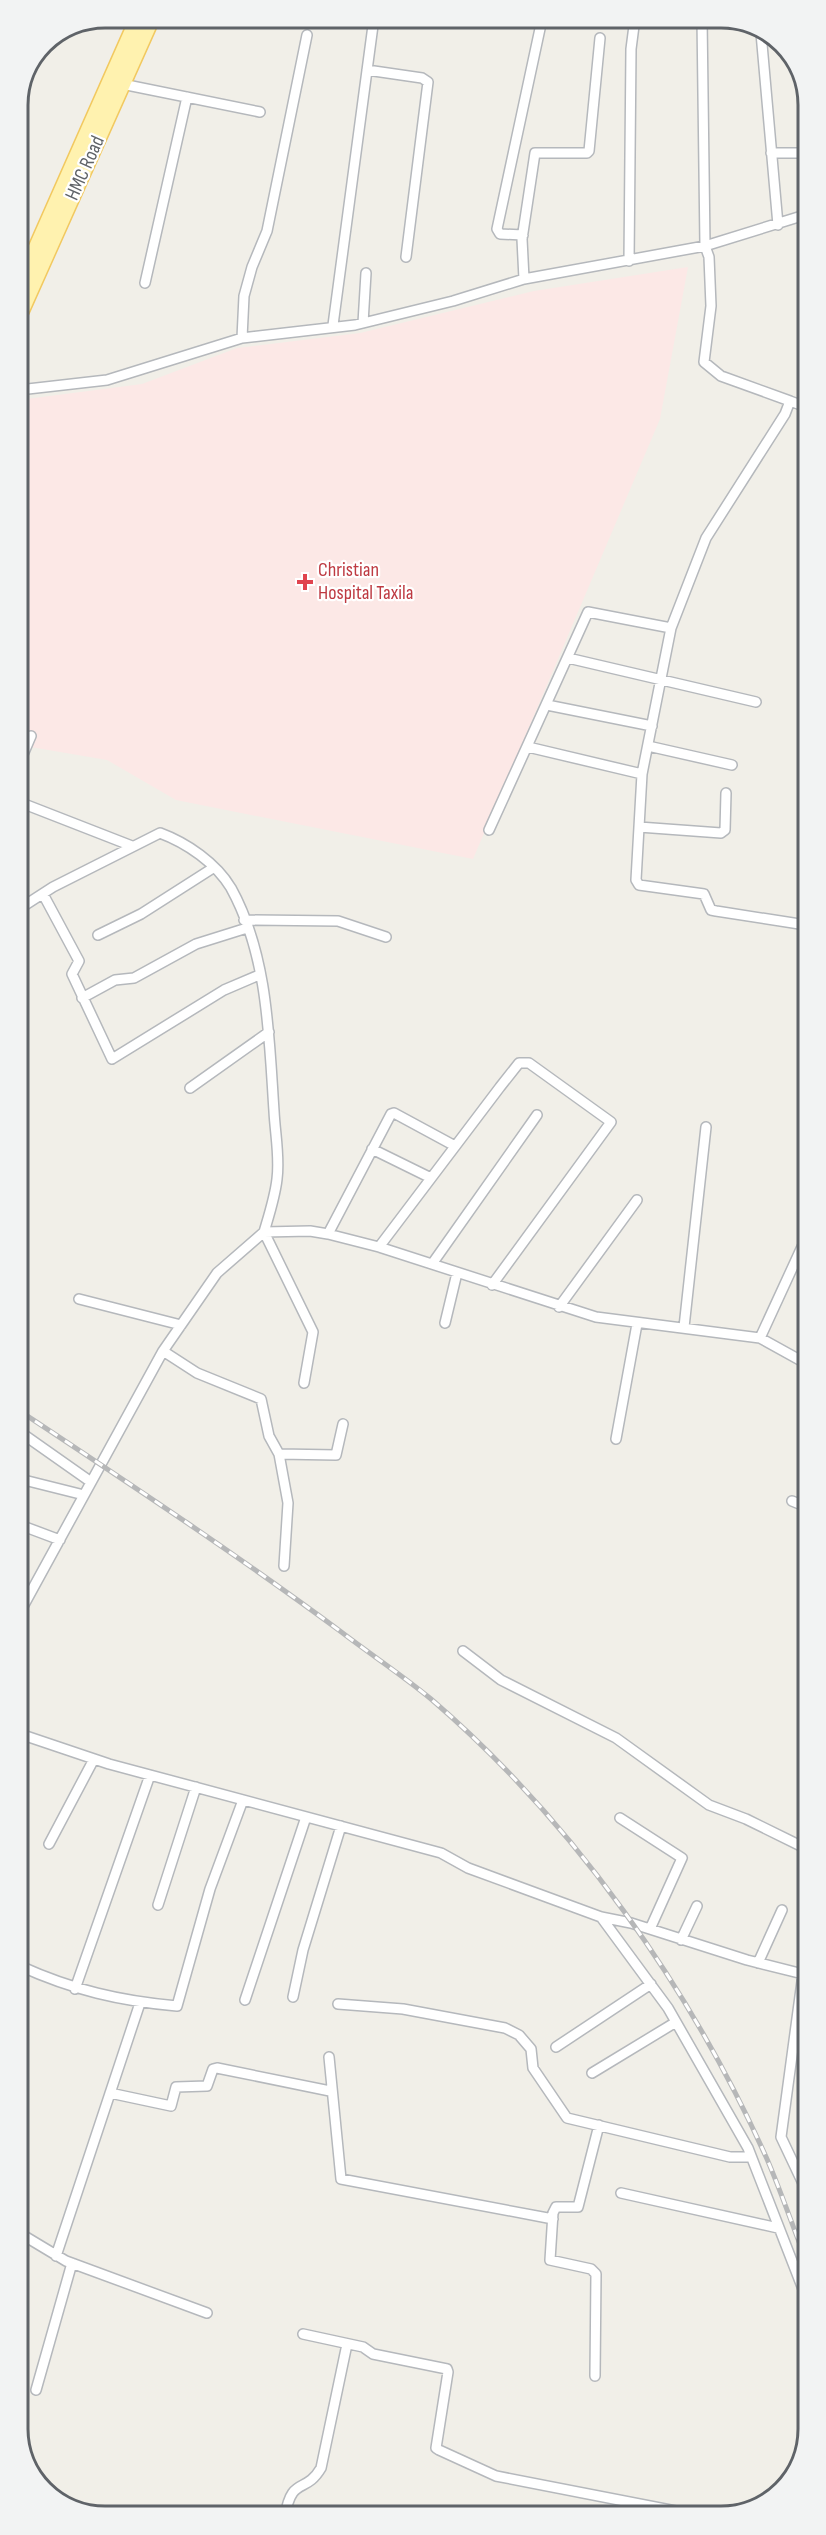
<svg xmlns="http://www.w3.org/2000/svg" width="826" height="2535" font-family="'Sofia Sans Condensed',sans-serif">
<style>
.medical{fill:#fce8e6}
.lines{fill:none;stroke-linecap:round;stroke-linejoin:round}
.minor-casing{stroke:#b5b8bc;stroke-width:12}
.primary-casing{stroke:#f2c960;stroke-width:18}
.minor{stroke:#fff;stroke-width:9}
.primary{stroke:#fff2af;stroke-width:15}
.rail-casing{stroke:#b6b7b8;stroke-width:5}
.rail{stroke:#fff;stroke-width:3;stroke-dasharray:9;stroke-linecap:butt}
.health-dot{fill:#e0444e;stroke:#fff;stroke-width:2}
.labels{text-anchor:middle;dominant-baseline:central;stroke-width:4.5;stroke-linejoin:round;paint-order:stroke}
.street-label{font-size:20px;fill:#5f6368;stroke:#fff}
.health-label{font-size:20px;fill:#be3a42;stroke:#fff;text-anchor:start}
.rim{fill:none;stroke:#5f6368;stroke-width:3}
</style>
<rect width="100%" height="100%" fill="#f1efe8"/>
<path class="medical" d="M688,267L660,419L473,859L176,800L107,760L19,745V400L142,384L237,348L360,333L534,291Z"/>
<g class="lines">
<g class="minor-casing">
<path id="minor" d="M702,18L705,246L709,257L711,306L704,362L721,376L790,401L785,414L706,538L671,628L642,774L636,880L639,885L704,894L711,910L716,911L806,925
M761,33L778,225
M367,70L422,78L428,82L406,257
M122,84L260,112
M771,153H805
M523,235L500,234L497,229L541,24
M629,261L631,49L635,18
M524,279L522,239L535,153H587L589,151L600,38
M145,283L187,97
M363,323L366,273
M333,325L374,18
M242,338L244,296L252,267L267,231L307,35
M19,390L107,380L242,338L355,325L453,301L524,279L705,246L805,215
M790,401L806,407
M568,658L756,702
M547,705L652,726
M648,746L732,765
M528,747L642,774
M19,764L31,736
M19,802L132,846
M639,827L721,833L725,830L726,793
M489,830L588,612L671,628
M43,894L79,961L72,974L112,1059L224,990L259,975
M19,909L53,887L160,833C187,843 216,863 231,888C268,955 269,1037 274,1111C275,1133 280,1157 277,1179C275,1197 269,1215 264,1232L313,1332L304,1383
M244,920L338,921L386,937
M98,935L141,914L213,868
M82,998L115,980L134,978L196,944L247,928
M190,1088L269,1032
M372,1149L431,1178
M328,1234L391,1114L394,1113L455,1146
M379,1247L500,1087L519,1063H529L611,1122L492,1285
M432,1264L537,1115
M79,1299L181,1325
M559,1307L637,1200
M445,1323L457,1273
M684,1327L706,1127
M760,1338L807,1236
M163,1351L197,1373L261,1399L269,1436L279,1454L288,1503L284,1566
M20,1432L91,1482
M616,1439L637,1324
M279,1454L336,1455L343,1424
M20,1479L84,1495
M792,1501L807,1507
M20,1525L60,1540
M20,1612L163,1351L217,1273L264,1232L310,1231L328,1234L379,1247L596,1317L760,1338L807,1364
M463,1651L501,1680L616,1738L709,1805L746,1819L807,1849
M20,1734L109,1764L441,1853L468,1868L601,1917L631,1923L747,1960L807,1975
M620,1818L682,1858L650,1929
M49,1844L94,1759
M158,1905L196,1787
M601,1917L668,2008L748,2148L808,2302
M681,1940L697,1906
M758,1963L782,1910
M20,1966C73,1990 120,2001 177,2006L210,1889L243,1800
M803,1974L781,2137L808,2194
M75,1989L150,1775
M293,1997L303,1950L341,1826
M245,2000L306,1817
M338,2004L403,2009L505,2028L519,2035L531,2049L533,2068L567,2118L730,2157H751
M556,2047L651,1984
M329,2057L341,2179L553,2219
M592,2073L676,2022
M110,2093L171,2106L176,2087L207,2086L213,2069L217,2068L330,2091
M621,2193L778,2228
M21,2234L66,2261L207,2313
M56,2256L140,2003
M303,2334L363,2347L373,2354L447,2369L448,2372L436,2448L439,2450L496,2476L691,2514
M595,2376L596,2274L591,2269L550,2260L553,2213L556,2207H578L599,2125
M36,2390L72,2263
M285,2516C292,2475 305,2495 321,2468L346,2349"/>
</g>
<g class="primary-casing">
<path id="primary" d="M18,289L138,18
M18,318L152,18"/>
</g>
<use href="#minor" class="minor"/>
<use href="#primary" class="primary"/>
<g class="rail-casing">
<path id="rail" d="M20,1411C127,1482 236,1554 340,1631C370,1654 402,1675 431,1699C573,1821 691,1989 767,2159C782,2194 794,2230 808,2265"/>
</g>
<use href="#rail" class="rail"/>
</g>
<path class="health-dot" d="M302 573h6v6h6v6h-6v6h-6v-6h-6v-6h6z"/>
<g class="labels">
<g class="street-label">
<text transform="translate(85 168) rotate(-66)">HMC Road</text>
</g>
<g class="health-label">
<text x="318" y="570">Christian<tspan x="318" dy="23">Hospital Taxila</tspan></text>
</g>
</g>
<path d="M0 0H826V2535H0ZM105 28H721A77 77 0 0 1 798 105V2429A77 77 0 0 1 721 2506H105A77 77 0 0 1 28 2429V105A77 77 0 0 1 105 28Z" fill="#f2f3f3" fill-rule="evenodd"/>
<path class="rim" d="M105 28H721A77 77 0 0 1 798 105V2429A77 77 0 0 1 721 2506H105A77 77 0 0 1 28 2429V105A77 77 0 0 1 105 28Z"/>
</svg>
